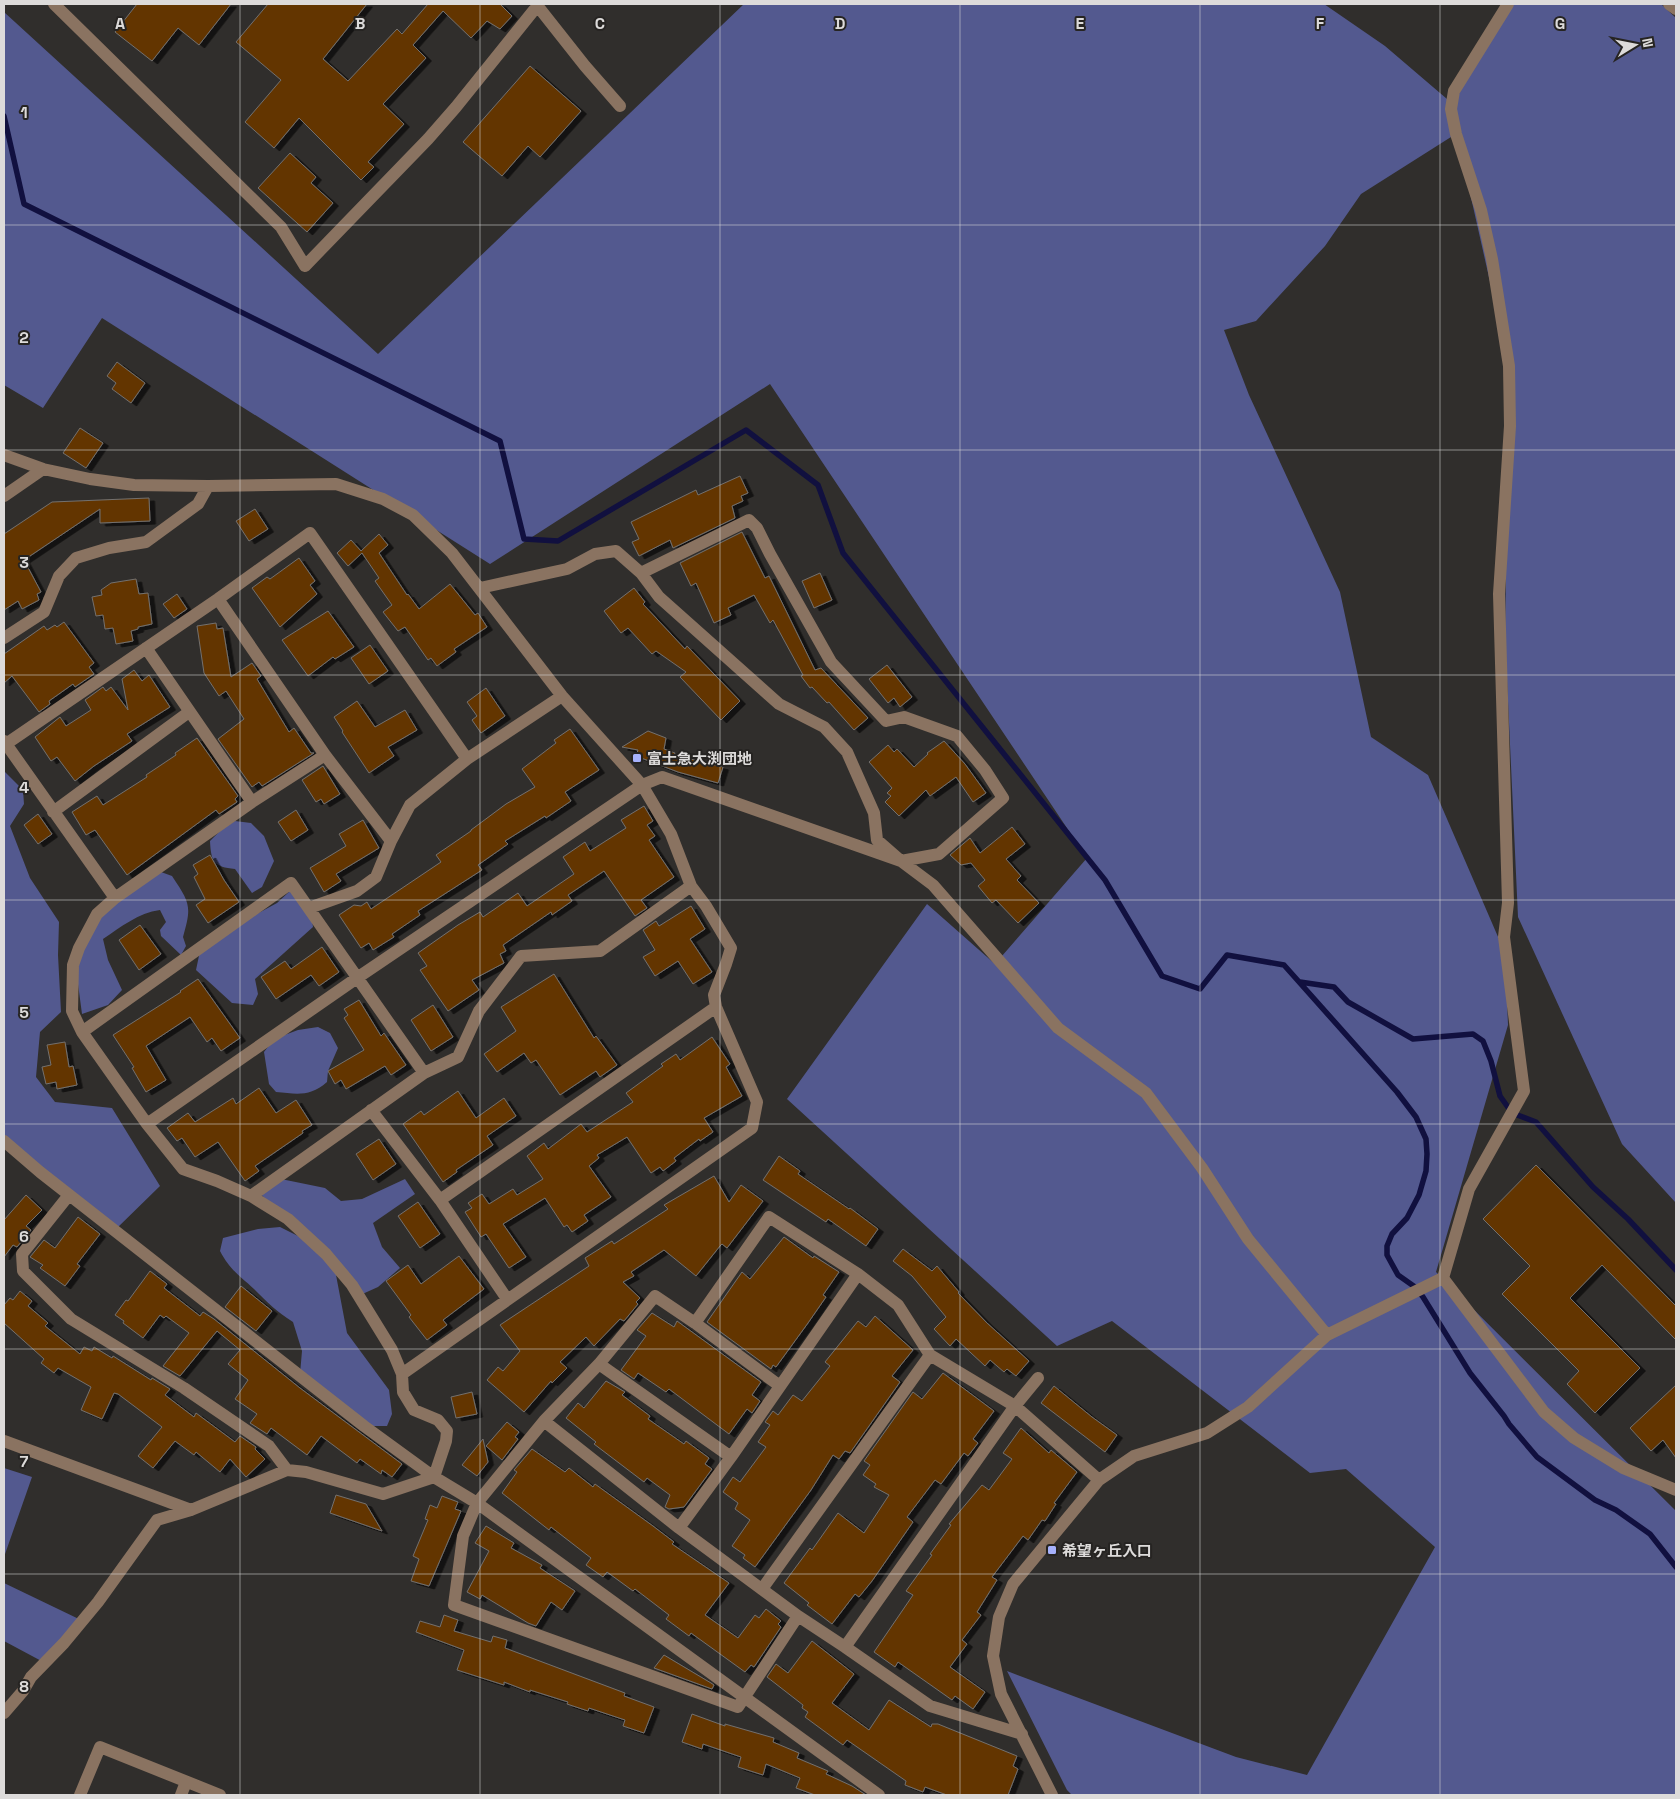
<svg xmlns="http://www.w3.org/2000/svg" width="1680" height="1799" font-family="'Space Grotesk','Noto Sans JP',sans-serif">
<style>
.forest{fill:#53598f}
.lines{fill:none;stroke-linecap:round;stroke-linejoin:round}
.stream{stroke:#11103f;stroke-width:5.5}
.building{fill:#633602;stroke:#73706e;filter:url(#shadow)}
.minor{stroke:#8a7361;stroke-width:12}
.grid{fill:none;stroke:#dddbda;stroke-width:1;stroke-opacity:0.55}
.poi-dot{fill:#a6b1fc;stroke:#262422;stroke-width:2}
.labels{text-anchor:middle;dominant-baseline:central;stroke-width:4;stroke-linejoin:round;paint-order:stroke}
.poi-label{font-size:15px;font-weight:bold;fill:#dddbda;stroke:#262422;text-anchor:start}
.grid-label{font-size:16px;text-anchor:middle;font-weight:bold;fill:#dddbda;stroke:#262422;stroke-width:4;stroke-linejoin:round;paint-order:stroke}
</style>
<defs>
<filter id="shadow"><feDropShadow dx="5.5" dy="3" stdDeviation="0" flood-color="#0009"/></filter>
</defs>
<rect width="100%" height="100%" fill="#302e2c"/>
<path class="forest" d="M744,4H1324L1385,46L1447,99L1451,137L1361,194L1325,246L1256,321L1224,330L1249,395L1340,592L1371,737L1428,775L1505,953L1508,1025L1436,1272L1676,1511V1794L1072,1795L1067,1790L1007,1671L1236,1757L1307,1775L1435,1547L1346,1469L1310,1473L1112,1321L1057,1346L787,1099L927,904L995,964L1087,858L770,384L490,564L102,318L43,408L4,385V12L378,354Z
M1505,4H1661L1676,18V1203L1622,1144L1518,917L1505,636L1509,366L1451,109Z
M4,771L23,790L24,804L10,826L30,878L59,922L58,955L61,1012L40,1032L36,1077L55,1102L112,1108L160,1186L115,1230L4,1141Z
M235,821L251,823L264,836L274,861L262,887L252,893L235,869C214,867 211,862 210,841L223,828Z
M161,872L172,876C190,903 192,906 183,937L186,946L181,955L161,936L160,930L166,922L160,910C138,913 121,927 103,939L108,960L122,990L108,1005L82,1014L76,969L87,928L128,894Z
M290,891L310,904L313,927L255,979L258,994L253,1005L232,1003L196,970L200,951L251,917L277,903Z
M318,1027L330,1033L338,1048L328,1071L327,1082C310,1097 297,1094 276,1092L269,1084L264,1052L274,1039L298,1030Z
M281,1179L325,1188L341,1201L362,1199L405,1179L415,1194L373,1223L382,1247L400,1268L378,1287L358,1296L336,1275L347,1333L389,1390L392,1414L387,1426H364L300,1374L302,1351L293,1322C276,1311 268,1303 254,1289C239,1275 230,1270 220,1251L223,1238L258,1229L280,1227L300,1237L258,1191Z
M4,1468L32,1477L4,1557Z
M4,1583L83,1621L47,1664L4,1641Z"/>
<g class="lines">
<path class="stream" d="M4,116L24,204L500,441L524,539L558,541L746,430L818,485L843,553L1105,880L1162,976L1200,989L1227,955L1284,965L1397,1092L1416,1117L1426,1139L1427,1154L1426,1171L1419,1195L1407,1218L1392,1234L1387,1246V1255L1398,1275L1415,1287L1423,1297L1470,1373L1504,1416L1509,1424L1537,1457L1595,1500L1616,1510L1650,1534L1676,1567
M1300,982L1334,987L1348,1002L1413,1039L1473,1034L1483,1041L1491,1061L1500,1096L1512,1113L1536,1122L1593,1187L1628,1219L1676,1270"/>
</g>
<path class="building" d="M137,4H231L199,45L178,28L152,61L115,32Z
M268,4H367L323,59L348,81L397,29L402,34L428,4H500L512,16L500,29L487,21L471,38L443,11L413,45L426,58L383,104L404,124L368,162L374,167L361,180L299,118L274,148L245,122L281,80L236,42Z
M530,66L581,111L540,157L528,146L502,176L463,142Z
M290,153L316,177L311,183L333,203L307,232L258,188Z
M117,362L145,383L131,403L112,389L116,383L107,376Z
M80,428L103,443L86,468L63,453Z
M740,476L748,493L741,496L743,501L732,506L735,518L673,548L670,540L639,556L632,542L639,539L631,522L696,490L698,495Z
M149,498L150,521L100,523V509L24,560L41,592L37,594L39,600L22,609L18,601L4,610V534L52,502Z
M255,509L268,529L249,541L236,521Z
M742,532L765,578L769,576L815,670L821,668L868,718L854,730L829,702L827,703L812,687L810,688L801,676L803,675L773,620L770,623L754,595L728,608L731,615L714,623L696,583L691,586L680,563Z
M379,534L388,545L379,553L407,595L408,594L419,609L450,584L475,615L478,613L487,627L454,649L456,652L437,666L431,658L428,660L405,627L398,631L383,612L392,605L375,581L379,578L362,553L348,566L337,553L351,540L361,551Z
M299,558L315,581L310,585L317,594L280,627L252,588L267,577L270,579Z
M820,573L832,600L814,608L802,581Z
M136,579L139,594L148,593L152,624L138,627V629L131,631L133,641L116,644L113,628L105,629L103,615L96,616L92,597L102,595L101,590L111,583Z
M634,588L645,602L643,604L685,649L687,646L740,701L721,720L680,677L686,672L656,651L652,654L628,628L621,633L604,611Z
M177,594L187,609L174,618L163,604Z
M328,611L354,647L335,659L333,657L308,676L282,640Z
M64,622L94,663L89,667L94,674L75,687L73,684L49,701L50,704L39,712L12,676L4,683V654L44,626L47,630L55,625L57,627Z
M216,623L217,629L223,628L231,677L252,663L261,676L257,679L289,732L294,728L311,753H314L262,786L259,782L252,787L218,739L244,719L226,691L219,696L204,673L197,626Z
M370,645L388,671L369,684L351,658Z
M887,665L912,697L900,707L894,698L888,703L869,679Z
M134,670L142,681L149,675L170,707L127,734L132,741L94,766L75,781L57,757L51,761L35,737L60,717L66,726L91,710L85,700L103,687L106,691L111,687L128,710L122,679Z
M486,688L505,716L481,733L472,720L477,716L467,702Z
M357,701L375,727L405,710L417,730L388,747L394,756L369,773L342,732L343,731L334,717Z
M570,729L599,770L565,792L571,801L546,818L545,816L505,841L508,844L478,865L482,870L418,911L420,915L392,934L394,937L373,950L369,943L361,948L339,915L354,905L361,906L367,902L371,909L441,862L436,855L471,831V830L506,804L535,787L522,769L556,743L554,740Z
M648,731L666,738L664,749L675,753L674,755L723,767L718,783L678,772L636,756L638,750L622,747Z
M197,738L238,796L235,799L237,802L219,814L216,810L127,875L95,830L86,835L72,812L97,796L103,805L147,777L146,775L176,755L175,753Z
M944,741L965,764L986,793L973,802L956,777L930,796L926,790L899,816L885,802L891,796L887,793L892,788L869,762L888,745L894,752L897,749L914,767L928,754L927,753Z
M323,766L340,794L324,804L321,799L316,802L302,780Z
M644,806L653,821L647,825L655,836L649,840L674,877L641,900L647,908L635,916L604,871L568,895L572,901L552,915L551,912L503,945L506,951L500,954L504,963L472,980L479,990L448,1011L420,970L427,966L418,953L458,925L480,912L483,917L518,893L527,906L574,874L563,857L585,842L590,851L626,828L621,820Z
M296,810L308,830L291,841L278,822Z
M38,814L52,834L38,844L24,825Z
M363,820L379,848L336,874L341,881L324,892L310,868L346,846L339,834Z
M1012,827L1025,844L1006,859L1021,876L1017,880L1039,903L1018,923L996,900L992,903L978,886L985,880L971,863L961,865L950,855L970,838L980,853Z
M210,855L224,880L239,902L208,923L196,905L205,899L194,877L198,874L193,865Z
M691,906L705,929L690,939L712,972L693,984L678,961L655,976L643,957L655,950L643,930L656,921L659,926Z
M140,925L161,954L139,970L119,940Z
M322,947L339,972L319,986L311,975L276,999L261,977L285,961L291,969Z
M554,974L594,1038L596,1036L617,1065L600,1077L596,1071L560,1095L536,1060L531,1063L524,1053L497,1072L484,1054L516,1031L501,1007Z
M198,979L240,1038L221,1051L212,1038L207,1042L190,1017L146,1046L166,1080L146,1092L132,1068L134,1067L113,1035L181,992L180,991Z
M359,1000L381,1036L384,1033L406,1065L391,1075L385,1066L346,1089L341,1080L335,1084L328,1071L364,1050L344,1018L348,1015L344,1009Z
M433,1005L453,1037L431,1051L411,1020Z
M712,1037L730,1064L726,1067L742,1096L704,1118L713,1132L700,1141L699,1139L674,1158L676,1161L663,1171L660,1167L651,1173L627,1137L597,1155L599,1158L589,1166L611,1197L584,1215L588,1221L572,1232L567,1225L564,1227L545,1198L503,1224L526,1257L509,1268L486,1234L481,1237L465,1212L472,1208L468,1203L482,1194L489,1204L513,1189L517,1195L543,1179L527,1156L544,1143L548,1149L581,1124L587,1132L633,1102L626,1093L663,1066L661,1064L676,1054L680,1060Z
M65,1042L69,1067L73,1066L77,1085L57,1089L56,1082L46,1084L42,1067L51,1065L47,1045Z
M259,1088L276,1113L296,1100L312,1125L302,1131L303,1133L255,1166L259,1171L245,1181L218,1142L195,1157L182,1138L177,1141L167,1128L188,1113L195,1122L233,1098L236,1104Z
M458,1091L476,1118L504,1098L516,1116L487,1136L493,1145L456,1170L457,1172L443,1182L403,1124L421,1111L424,1115Z
M379,1139L396,1164L373,1180L356,1154Z
M779,1156L800,1171L798,1174L849,1209L850,1208L878,1229L866,1246L828,1219L826,1222L763,1180Z
M1536,1165L1676,1306V1340L1602,1265L1570,1298L1640,1368L1595,1413L1567,1384L1579,1371L1502,1294L1530,1266L1483,1219Z
M714,1176L729,1202L741,1185L763,1201L727,1248L722,1244L720,1246L696,1276L664,1250L631,1272L634,1276L623,1282L640,1298L636,1302L638,1304L624,1321L620,1319L594,1346L586,1337L560,1362L567,1368L552,1383L551,1381L524,1412L487,1380L498,1367L503,1371L520,1351L500,1325L589,1266L585,1258L612,1241L614,1244L668,1209L664,1205Z
M26,1195L42,1210L26,1226L31,1230L17,1247L13,1245L4,1257V1220Z
M418,1202L440,1234L420,1248L398,1216Z
M78,1217L100,1234L77,1264L80,1266L65,1286L40,1268L43,1265L30,1257L44,1240L55,1248Z
M784,1237L813,1258L814,1256L839,1272L823,1295L826,1297L808,1323L776,1367L773,1365L771,1369L707,1322L742,1272L750,1279Z
M903,1249L932,1271L937,1266L959,1292L958,1293L987,1323L1029,1361L1016,1376L1007,1369L1004,1372L990,1360L985,1366L956,1339L950,1346L934,1329L946,1317L912,1276L893,1261Z
M459,1256L484,1289L443,1320L447,1325L427,1340L409,1317L411,1315L386,1281L408,1265L421,1284Z
M150,1271L167,1284L164,1288L200,1316L203,1312L214,1319L300,1388L402,1464L392,1477L382,1470L381,1474L360,1459L357,1463L321,1436L307,1455L271,1428L267,1434L250,1423L257,1414L235,1399L248,1380L228,1364L240,1350L217,1331L180,1376L163,1366L189,1333L166,1316L164,1318L160,1315L143,1338L123,1323L124,1321L115,1315L126,1300L128,1301Z
M241,1286L272,1311L256,1331L225,1307Z
M20,1291L32,1301L28,1306L48,1323L45,1326L80,1354L84,1347L92,1351L94,1347L112,1358L113,1356L151,1380L152,1378L170,1389L165,1395L194,1417L196,1413L235,1442L240,1436L256,1447L255,1449L265,1459L246,1477L230,1459L220,1472L196,1452L194,1455L175,1441L153,1468L138,1456L162,1427L118,1394L114,1393L102,1419L81,1410L91,1387L58,1368L54,1373L41,1363L44,1359L4,1323V1305L10,1298L13,1300Z
M652,1313L674,1327L677,1321L761,1382L752,1395L760,1401L752,1413L747,1409L729,1434L669,1389L666,1392L638,1373L634,1379L621,1370L646,1336L637,1330Z
M875,1316L913,1350L892,1376L900,1382L850,1453L845,1451L839,1459L833,1455L811,1490L755,1567L743,1558L745,1555L732,1546L750,1520L735,1509L738,1503L723,1492L733,1477L740,1482L766,1447L758,1442L770,1425L765,1422L773,1411L778,1415L793,1395L802,1401L830,1366L825,1362L858,1321L866,1327Z
M943,1373L994,1411L973,1439L978,1443L968,1456L964,1453L941,1484L935,1480L907,1517L913,1522L872,1581L859,1597L855,1594L832,1624L807,1605L809,1603L784,1583L810,1548L812,1550L838,1513L864,1533L889,1495L874,1487L876,1484L863,1475L870,1465L864,1461L913,1392L922,1399Z
M606,1381L625,1392L622,1395L650,1416L648,1419L684,1444L686,1441L709,1458L705,1464L712,1469L684,1507L669,1509L665,1507L670,1495L647,1478L644,1482L594,1444L596,1442L566,1418L578,1403L584,1408Z
M1676,1385V1458L1663,1440L1651,1451L1630,1428Z
M1054,1386L1092,1417L1117,1435L1105,1452L1041,1403Z
M472,1392L477,1414L456,1418L451,1397Z
M507,1422L519,1432L515,1437L518,1439L502,1460L486,1446Z
M1021,1428L1049,1453L1051,1450L1077,1472L1054,1503L1056,1504L1045,1521L1042,1520L1028,1540L1023,1536L992,1577L997,1580L977,1612L981,1615L962,1640L967,1644L950,1667L985,1692L973,1709L955,1696L952,1700L898,1662L895,1667L874,1652L913,1595L906,1591L932,1555L930,1554L951,1525L949,1524L982,1485L989,1490L1012,1459L1003,1453Z
M483,1439L488,1462L477,1476L462,1465Z
M532,1449L565,1472L569,1468L593,1487L595,1484L653,1526L674,1542L672,1544L729,1583L705,1615L738,1638L755,1615L759,1618L766,1609L781,1621L778,1624L781,1627L754,1667L751,1665L745,1672L691,1633L689,1636L666,1619L669,1615L635,1589L633,1591L607,1572L603,1577L586,1565L591,1558L551,1527L549,1530L502,1493L517,1472L514,1470Z
M336,1495L366,1504L382,1531L330,1513Z
M442,1496L458,1502L455,1509L461,1511L429,1586L411,1581L419,1559L413,1556L428,1520L425,1519L430,1505L437,1508Z
M486,1526L514,1543L511,1548L542,1565L540,1568L575,1591L562,1610L551,1602L536,1626L528,1623L482,1595L480,1599L467,1592L489,1551L475,1543Z
M444,1615L458,1620L454,1631L491,1642L493,1636L507,1640L505,1648L625,1693L624,1696L654,1707L644,1733L623,1726L625,1720L589,1708L588,1711L567,1704L568,1702L530,1690V1692L504,1682V1685L457,1670L464,1650L416,1632L420,1621L440,1627Z
M812,1641L854,1674L832,1703L869,1730L889,1700L931,1727L932,1724H938L1017,1756L1013,1766L1018,1769L1008,1795H947L925,1787L923,1792L905,1785L906,1781L847,1740L843,1745L805,1717L808,1712L802,1708L803,1705L767,1677L776,1664L788,1673Z
M664,1655L711,1683L714,1685L712,1689L654,1668Z
M692,1714L725,1726V1724L774,1738L773,1742L799,1753L797,1758L828,1771L826,1774L852,1786L866,1795H815L796,1788L800,1778L766,1764L763,1775L738,1767L741,1757L703,1744L702,1749L682,1742Z"/>
<g class="lines">
<path class="minor" d="M54,4L281,227L305,266L428,139L456,107L538,5
M536,4L585,66L620,106
M1669,4L1676,9
M4,455L43,469L90,479L134,485L208,486L336,484L383,499L413,515L452,553L562,696L642,785L671,834L691,886L706,906L731,948L726,964L714,995L716,1007L757,1102L752,1128L402,1374
M4,496L43,469
M749,520L757,528L770,554L831,662L886,721L904,717L957,736L985,770L1003,798L939,854L901,861L877,840L874,813L847,752L824,727L779,704L659,597L641,573Z
M480,588L567,569L595,554L616,551L641,573
M218,599L325,755L391,841
M4,638L44,612L59,576L76,558L109,548L146,542L198,504L208,486
M146,648L252,802
M4,741L115,898L97,914L79,948L73,965L72,1011L82,1032L147,1124L183,1169L217,1181L251,1196L288,1219L326,1254L352,1285L392,1350L402,1374L403,1392L414,1410L438,1420L447,1431L446,1441L434,1477L383,1494L306,1472L287,1470L191,1510L157,1520L98,1602L64,1643L31,1677L23,1691L4,1713
M6,744L218,599L310,533L467,759
M53,812L189,712
M115,898L252,802L325,755
M309,908L357,891L376,877L391,841L410,805L467,759L562,696
M82,1032L291,883L424,1073
M371,1110L440,1200L507,1299
M147,1124L357,978L642,785L662,777L901,861L933,885L1058,1028L1146,1093L1202,1168L1248,1239L1327,1335
M4,1141L40,1172L364,1426L434,1477L477,1503L879,1795
M69,1195L22,1254L23,1271L71,1319L184,1388L269,1446L287,1470
M251,1196L424,1073L458,1057L479,1011L521,956L600,951L691,886
M440,1200L716,1007
M1443,1278L1544,1412L1574,1438L1623,1468L1676,1490
M695,1323L769,1217L858,1274L898,1305L930,1355L1015,1406L1099,1480
M599,1364L731,1457
M780,1386L695,1323L655,1296L599,1364L544,1421L477,1503L463,1536L454,1605L738,1707L798,1616
M544,1421L679,1528L798,1616L845,1647L930,1706L1022,1734
M4,1441L191,1510
M679,1528L731,1457L858,1274
M762,1589L930,1355
M845,1647L1015,1406L1038,1378
M80,1795L100,1747L220,1795
M181,1795L186,1782
M1052,1795L1001,1694L993,1656L999,1617L1013,1584L1099,1480L1134,1456L1207,1433L1248,1407L1327,1335L1443,1278L1469,1189L1524,1091L1504,937L1508,903L1499,594L1510,426L1509,366L1492,259L1481,210L1456,134L1451,109L1454,91L1508,4"/>
</g>
<path class="grid" d="M240,4V1795M480,4V1795M720,4V1795M960,4V1795M1200,4V1795M1440,4V1795M4,225H1676M4,450H1676M4,675H1676M4,900H1676M4,1124H1676M4,1349H1676M4,1574H1676"/>
<g class="poi-dot">
<rect x="632" y="753" width="10" height="10" rx="2.5"/>
<rect x="1047" y="1545" width="10" height="10" rx="2.5"/>
</g>
<g class="labels">
<g class="poi-label">
<text x="647" y="758">富士急大渕団地</text>
<text x="1062" y="1550">希望ヶ丘入口</text>
</g>
</g>
<g class="grid-label">
<text x="120" y="29">A</text>
<text x="360" y="29">B</text>
<text x="600" y="29">C</text>
<text x="840" y="29">D</text>
<text x="1080" y="29">E</text>
<text x="1320" y="29">F</text>
<text x="1560" y="29">G</text>
<text x="24" y="118">1</text>
<text x="24" y="343">2</text>
<text x="24" y="568">3</text>
<text x="24" y="793">4</text>
<text x="24" y="1018">5</text>
<text x="24" y="1242">6</text>
<text x="24" y="1467">7</text>
<text x="24" y="1692">8</text>
</g>
<rect width="1680" height="1799" fill="none" stroke="#dddbda" stroke-width="10"/>
<g transform="translate(1635 45) rotate(80)" stroke="#262422" stroke-width="4" paint-order="stroke">
<path d="M0-4L9 19L0 12L-9 19Z" fill="#dddbda"/>
<text y="-8" font-size="14" font-weight="bold" text-anchor="middle" fill="#dddbda">N</text>
</g>
</svg>
